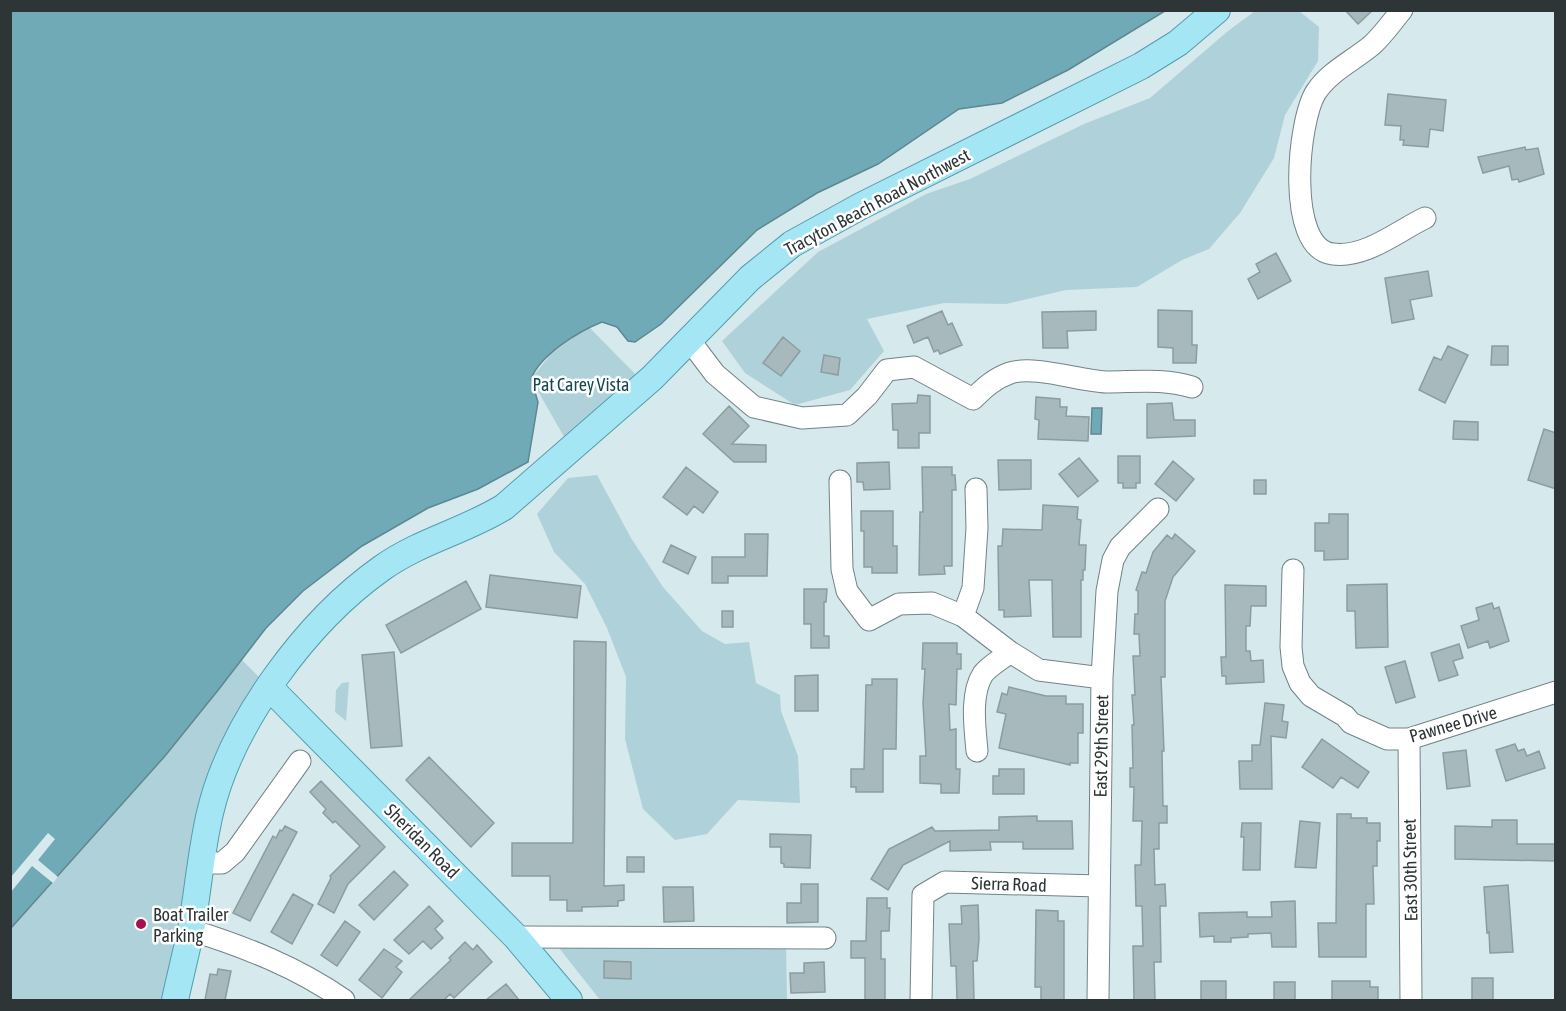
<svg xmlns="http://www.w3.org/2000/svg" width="1566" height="1011" font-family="'Asap Condensed',sans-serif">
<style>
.green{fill:#afd2da}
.water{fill:#71aab7;stroke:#5d8791;stroke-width:1.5}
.pier{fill:#d6e9ed}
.building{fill:#a7b9bd;stroke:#8b9da1;stroke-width:1.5}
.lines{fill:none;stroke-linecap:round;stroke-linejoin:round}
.minor-casing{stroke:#728387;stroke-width:23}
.major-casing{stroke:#539dad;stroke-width:28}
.minor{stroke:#fff;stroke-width:21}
.major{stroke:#a4e6f4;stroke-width:26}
.poi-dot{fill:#a41051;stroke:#fff;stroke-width:2}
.labels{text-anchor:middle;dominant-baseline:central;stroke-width:5;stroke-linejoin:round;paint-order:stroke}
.street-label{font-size:18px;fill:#2e3537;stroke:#fff}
.park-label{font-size:18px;fill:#144751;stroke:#fff}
.poi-label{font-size:18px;fill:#2e3537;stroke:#fff;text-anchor:start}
</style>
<rect width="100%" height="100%" fill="#d6e9ed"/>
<path class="green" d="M1255,11H1299L1319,27L1318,61L1285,115L1274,158L1240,213L1209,249L1182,260L1137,287L1066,290L1006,304L944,303L867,319L884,351L850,390L795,405L745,373L722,341L818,252L926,194L970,179L1084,124L1150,98L1228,31Z
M589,327L645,384L571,449L531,379L551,354L583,330Z
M597,475L631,538L663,587L702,631L725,644L749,642L756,683L780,695L781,711L798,756L800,803L738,800L707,834L675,840L643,809L625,739L626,677L607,628L585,584L554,552L537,514L568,478Z
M242,660L269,687L239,734L175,1000H11V928L165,756Z
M349,682L346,721L335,712L336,690L342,683Z
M786,945L787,1000H600L559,948Z"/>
<path class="water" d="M11,11H1165L1068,70L1002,103L959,109L878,164L817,193L757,230L661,324L635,342L628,341L617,327L602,322C579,331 540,355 531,379L538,402L528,462L478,489L428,508L362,546L303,591L266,628L219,689L165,756L11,928Z
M1092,408H1102L1101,434H1091Z"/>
<path class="pier" d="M48,833L55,839L38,860L58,877L53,883L32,866L11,892V877Z"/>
<path class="building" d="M1345,10H1373L1358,24Z
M1388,94L1446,100L1443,131L1430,129L1428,147L1403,145L1404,140H1400L1401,126L1385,125Z
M1525,147L1526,150L1538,148L1544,174L1519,182L1518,179L1512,180L1509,166L1483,173L1478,157Z
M1276,253L1291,281L1258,299L1248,279L1260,272L1256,264Z
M1428,271L1432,296L1410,300L1414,319L1392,323L1385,278Z
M1158,310L1192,311V345H1197L1196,363H1173V348L1158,347Z
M942,311L948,325L952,323L962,345L940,354L938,350L934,352L928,337L914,343L907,326Z
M1096,311V330L1067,331L1068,348H1043L1042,312Z
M783,337L800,351L781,376L763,363Z
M1448,346L1468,355L1445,403L1419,390L1434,357L1441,360Z
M1492,346H1508V365H1491Z
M824,355L840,358L838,375L821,372Z
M918,395L930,396V433H919V448H898V430H893L892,404L917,403Z
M1036,397L1060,399V407H1067L1066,416L1089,417L1088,441L1038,439L1039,420L1035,419Z
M1172,403L1174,420H1195V436L1147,438V404Z
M729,406L749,426L732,444L766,445V462H734L703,434Z
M1454,421L1478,422V440L1453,439Z
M1544,429L1556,433V489L1528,480Z
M1118,456H1140V483H1136V488H1123V483H1118Z
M1079,458L1098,481L1078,497L1059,474Z
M998,460H1031V489L999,490Z
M1173,461L1194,479L1176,501L1155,484Z
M889,462L890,489L864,490L863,482H857V463Z
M686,467L718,492L703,513L694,506L687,515L663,497Z
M922,467H952V475H955L956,490H952V566H944L945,574L919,575L920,512H923Z
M1254,480H1266V494H1254Z
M1043,505L1078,507L1077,519L1081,520L1079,545H1086L1085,570H1083V580H1081V637H1053L1052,580H1029L1031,616L1004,617V610H999L998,546H1002L1003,529L1042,530Z
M861,511H893V546H897V573H872V567H864V531H861Z
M1329,514H1348V559L1324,560V551H1315V523H1329Z
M745,534H768L767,576H728V583H712V557H745Z
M1175,534L1195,551L1173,577L1165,601V677H1161L1164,751H1162L1163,806H1167V823H1159V849H1154L1155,885L1165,884L1166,906H1160L1161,962H1154L1155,1000H1134L1133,946H1143L1142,906H1136L1135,865H1141L1142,821H1133L1134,787H1130V768H1133L1132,725H1134L1132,695H1135L1133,656H1140L1139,634H1134L1135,614H1138V591L1136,590L1142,572L1146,573L1153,552L1167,535L1172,539Z
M671,545L696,557L688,574L663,562Z
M490,575L581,586L577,618L486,607Z
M466,581L481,609L401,653L386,625Z
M1387,584L1388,647L1356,648L1355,611H1347V585Z
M1225,585L1266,586V606H1251L1250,626H1246V651H1250L1251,661L1263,660L1264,682L1226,684V676H1222L1221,657H1226Z
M804,589H827L826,602H824V636H829V648H811V624H804Z
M1492,603L1494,609L1499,607L1509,641L1490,648L1488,641L1468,648L1461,626L1479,620L1476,608Z
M722,611H733V627H722Z
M574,641L606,642L604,886L624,885V900L618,901V906L582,907V911H567V900H550V876H512V843H573Z
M923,643H957V654H961V669H957L956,705L949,704L950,730L956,729V769H960L959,793H941V784L920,783V756H926L923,703L925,669H922Z
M1459,644L1463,658L1453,661L1458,675L1439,681L1431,653Z
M394,652L402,746L371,748L362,655Z
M1405,661L1415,697L1396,703L1385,667Z
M818,675V711H795V676Z
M872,679H897L896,749H883V792H856V787H851V769H864L866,685H872Z
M1009,687L1046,696H1066V704H1083V733H1078V763H1070V765L999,748L1006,714L997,712L1002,693L1007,695Z
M1265,703L1284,705L1282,721L1288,722L1286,738L1271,736L1272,789H1240L1239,761H1252V745H1260Z
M1322,739L1369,772L1358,788L1341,777L1333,788L1302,767Z
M1515,744L1518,751L1524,749L1527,756L1539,751L1545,768L1506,781L1496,750Z
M1466,750L1470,786L1447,789L1443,753Z
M429,757L494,823L471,847L406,780Z
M999,769H1024V794H993V776H999Z
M321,781L385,847L348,884L334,913L318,904L331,878L330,876L360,846L335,821L333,823L323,813L326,809L310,792Z
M1337,814H1351V818H1367V823H1380V841H1377V866H1373L1374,904H1366V957H1319L1318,923H1336Z
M1037,816V821H1072L1073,849H1023V842H990L991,850L950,851V841L903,865L888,890L871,879L889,849L932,827L935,831L999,830V817Z
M1492,820H1517V844H1556V861L1455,859V826L1492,827Z
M1300,821L1320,823L1316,868L1295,867Z
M1242,823H1261L1260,870H1243L1244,837H1241Z
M285,826L297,832L250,921L233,913L273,836L276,838L280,830L282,831Z
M770,834L811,835L810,868L784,867V864L781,863V847H770Z
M627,857H644V872H627Z
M394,871L408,885L374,920L359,905Z
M801,884H818V922L787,923V903H801Z
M1508,885L1513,952L1490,953L1489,932L1487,933L1484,887Z
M663,887H693L694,921L664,922Z
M293,894L313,905L292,944L271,932Z
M867,898H887V908H890L889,931H881V959H885V1000H865V958H851V941H866Z
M1295,901L1296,947H1272L1271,933L1248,934V937L1231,938V942H1214V936L1200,937L1199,913L1247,912V917H1272L1271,902Z
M978,905L979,939L977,961H973L974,1000H957L956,966H951L949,924H962L961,906Z
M429,906L443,921L435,929L443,938L431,949L423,941L409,954L394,940Z
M1036,910L1058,911V921H1064V1000H1041V987H1035Z
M345,921L360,932L337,966L321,955Z
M465,942L473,950L477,945L492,962L454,998L450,994L444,1000H409L451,960L449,958Z
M384,949L402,961L396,967L402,972L382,998L359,980Z
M604,961L631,962V979L604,978Z
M824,962L825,992L791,993L790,973H804V963Z
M218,969L231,971L225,1000H205L210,974L217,975Z
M1472,978H1493V1000H1472Z
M1201,981H1226V1000H1201Z
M1332,981H1370V987H1378V1000H1332Z
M1274,982H1295V1000H1274Z
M506,984L519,1000H486Z"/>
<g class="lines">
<g class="minor-casing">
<path id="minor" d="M1402,10C1392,22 1383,35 1372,45C1353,61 1330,71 1316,92C1298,120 1285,249 1333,254C1366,258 1396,232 1425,218
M690,341L715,374L754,407L802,418L847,415L867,396L887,370L914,367L973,399C984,388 995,378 1010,373C1034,365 1080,381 1106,382C1135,382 1163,378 1192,387
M840,481L842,569L847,591L869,620L899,604L932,603L963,616L1010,652L1039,670L1102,678
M1293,570L1291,647L1293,666L1300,683L1311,696L1345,716L1351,723L1387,739H1409L1556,692
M963,616L973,588L977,528L976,489
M1409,739L1411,1000
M977,751C975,728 970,694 983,674C989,666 1002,659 1010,652
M201,863H222L235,852L300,761
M191,930C245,947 297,967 344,1000
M516,937L825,938
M921,1000L923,895L945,882L1099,886
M1098,1000L1102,678L1107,591L1113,560L1120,547L1158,509"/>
</g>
<g class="major-casing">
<path id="major" d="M269,687L516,937L569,1000
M175,1000C180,977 186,953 191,930C198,891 201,851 210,813C231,723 307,621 382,568C420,541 465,531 504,507L652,378L750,278L792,244L861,206L1141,66L1178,43L1217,10"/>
</g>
<use href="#minor" class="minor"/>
<use href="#major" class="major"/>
</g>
<circle class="poi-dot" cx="141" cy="924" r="6"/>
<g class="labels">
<g class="street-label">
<text transform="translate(877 202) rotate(-28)">Tracyton Beach Road Northwest</text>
<text transform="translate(1453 724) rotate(-16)">Pawnee Drive</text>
<text transform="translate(1101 746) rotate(-89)">East 29th Street</text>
<text transform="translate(422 841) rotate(45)">Sheridan Road</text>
<text transform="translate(1410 870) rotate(-91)">East 30th Street</text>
<text transform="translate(1009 884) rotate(2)">Sierra Road</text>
</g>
<g class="park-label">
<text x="581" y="384">Pat Carey Vista</text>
</g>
<g class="poi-label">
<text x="153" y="914">Boat Trailer<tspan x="153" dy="21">Parking</tspan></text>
</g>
</g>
<rect width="1566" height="1011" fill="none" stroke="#2e3537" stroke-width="24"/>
</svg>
